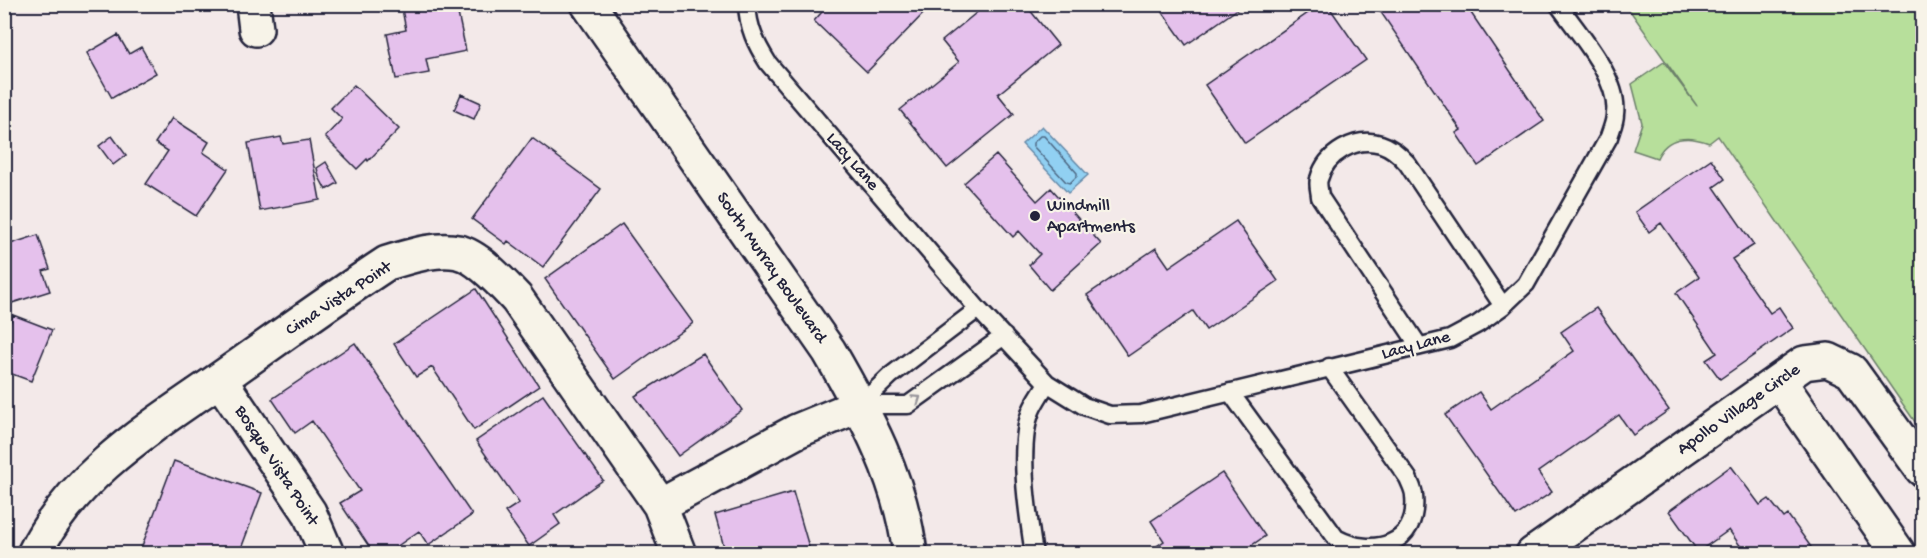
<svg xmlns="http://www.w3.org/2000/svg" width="1927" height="558" font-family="'Gochi Hand',sans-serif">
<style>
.green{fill:#b7df9b;stroke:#6c806b;stroke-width:1.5}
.water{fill:#91d0f2;stroke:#658aa9;stroke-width:1.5}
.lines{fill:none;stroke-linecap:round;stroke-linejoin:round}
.shore{stroke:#4e6884;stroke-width:1.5}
.building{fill:#e5c1ec;stroke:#22223b;stroke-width:1.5}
.lane-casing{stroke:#22223b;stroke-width:21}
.street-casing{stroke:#22223b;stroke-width:38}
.secondary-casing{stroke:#22223b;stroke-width:38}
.lane{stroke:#f7f3e8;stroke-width:16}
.street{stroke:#f7f3e8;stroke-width:33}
.secondary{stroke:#f7f3e8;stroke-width:33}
.oneway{stroke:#97959a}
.poi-dot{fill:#22223b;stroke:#f7f3e8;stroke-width:2}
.labels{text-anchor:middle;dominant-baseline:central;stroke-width:4.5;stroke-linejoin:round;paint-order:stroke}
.street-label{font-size:18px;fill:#22223b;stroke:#f7f3e8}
.poi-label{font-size:18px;fill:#22223b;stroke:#f7f3e8;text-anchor:start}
</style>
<rect width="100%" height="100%" fill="#f3e9e9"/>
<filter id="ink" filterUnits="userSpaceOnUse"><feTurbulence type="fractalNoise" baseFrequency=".0167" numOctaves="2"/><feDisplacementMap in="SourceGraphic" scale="12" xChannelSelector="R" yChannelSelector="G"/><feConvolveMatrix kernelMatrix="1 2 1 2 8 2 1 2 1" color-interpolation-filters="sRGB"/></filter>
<g filter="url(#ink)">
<path class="green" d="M1626,5H1922V432L1718,136L1709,143C1688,135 1667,136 1657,158L1633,150L1642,123L1632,84L1664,62L1697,106Z"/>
<path class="water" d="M1042,126L1088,175L1068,193L1022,144Z"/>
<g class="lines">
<path class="shore" d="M1040,136H1044L1077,173V176L1070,183L1066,182L1033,146V143Z"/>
</g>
<path class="building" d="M401,4H456L466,51L426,59L429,73L396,79L387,34L406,30Z
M829,4H918L925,12L867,72L814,21Z
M987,4H1025L1058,45L998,94L1014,114L947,168L900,110L959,62L942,41Z
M1157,4H1237L1239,8L1186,45Z
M1321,4H1327L1366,60L1245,143L1205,85Z
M1383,4H1465L1544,121L1478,166L1456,133L1461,130L1378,8Z
M118,35L129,54L141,47L156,73L112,98L87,53Z
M354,85L399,129L368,161L367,159L357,169L325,137L342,119L331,108Z
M461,94L481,103L474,119L454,110Z
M172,118L209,142L203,152L228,169L196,216L146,184L168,151L155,143Z
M112,136L126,155L113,165L99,146Z
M281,137L283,144L309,140L320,200L260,211L248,143Z
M532,138L601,189L543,267L508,241L506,244L472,219Z
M996,155L1037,201L1051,188L1101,244L1050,290L1029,265L1040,254L1019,231L1013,237L964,183Z
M1711,159L1725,179L1714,187L1754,245L1732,259L1770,313L1779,307L1793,328L1720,379L1706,360L1717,353L1676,293L1699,277L1661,223L1649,232L1635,212Z
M326,162L338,183L326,190L319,177L317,168Z
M1236,221L1278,281L1206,330L1193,311L1128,356L1087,295L1156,248L1169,267Z
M622,224L693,323L615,379L545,279Z
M38,235L50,269L43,271L50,291L12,303L8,291L4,292V246Z
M476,289L539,386L474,430L432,367L416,377L394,344Z
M1596,308L1669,410L1633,435L1619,415L1538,472L1552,492L1516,516L1445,415L1479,392L1491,409L1574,351L1561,332Z
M13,315L52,330L31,381L4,371V325L9,326Z
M355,343L472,515L428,545L419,531L386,554H374L340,503L360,491L312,421L295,433L272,399Z
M703,354L742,410L678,456L635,396Z
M543,395L603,480L554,515L560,524L529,546L505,512L519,503L476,441Z
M174,461L262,493L239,554H139Z
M1731,466L1760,505L1769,499L1784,518L1788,515L1816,554H1746L1729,530L1698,552L1669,511Z
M1222,473L1265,536L1239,554H1145L1164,541L1151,521Z
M793,492L811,554H726L715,515Z"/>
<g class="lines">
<g class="lane-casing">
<path id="lane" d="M747,4C748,28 756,44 768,63L978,309L1047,383L1084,406L1110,415L1141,414L1450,339L1478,324L1503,306L1526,284L1609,137C1611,130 1615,122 1615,114C1620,79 1578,33 1558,4
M1419,346L1320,197C1320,192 1317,184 1319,179C1326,153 1356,136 1381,144C1391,147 1400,155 1407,163L1503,306
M1230,392L1336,538C1373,558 1419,545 1414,496C1414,490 1410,483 1408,478L1329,367
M860,405H908L1004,336
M860,405L890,376L978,309
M1034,554C1028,515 1017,447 1031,411C1035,401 1042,392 1047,383"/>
</g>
<g class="street-casing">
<path id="street" d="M253,4L256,29
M220,380L309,512L327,554
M1779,381L1899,554
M660,505L797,431L860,405
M34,554C75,470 160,422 233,370C284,334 335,297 387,263C408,257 436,247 458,252C478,256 503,284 517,299L660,505L679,554
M1533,554L1804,363L1828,360L1851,371L1922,469"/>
</g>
<g class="secondary-casing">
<path id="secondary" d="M588,4L829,351C866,415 901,479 910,554"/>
</g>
<use href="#lane" class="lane"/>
<use href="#street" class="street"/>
<use href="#secondary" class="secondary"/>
</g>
<defs><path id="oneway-chevron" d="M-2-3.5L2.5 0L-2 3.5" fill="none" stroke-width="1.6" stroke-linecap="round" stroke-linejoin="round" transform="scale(1.5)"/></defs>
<use class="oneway" href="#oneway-chevron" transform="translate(917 399) rotate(-35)"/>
</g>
<circle class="poi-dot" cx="1035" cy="216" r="6"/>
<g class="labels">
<g class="street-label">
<text transform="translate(852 162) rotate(49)">Lacy Lane</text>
<text transform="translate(771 268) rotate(55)">South Murray Boulevard</text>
<text transform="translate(339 299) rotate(-33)">Cima Vista Point</text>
<text transform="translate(1416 346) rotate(-15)">Lacy Lane</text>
<text transform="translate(1739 410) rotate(-35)">Apollo Village Circle</text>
<text transform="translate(276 466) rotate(57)">Bosque Vista Point</text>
</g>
<g class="poi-label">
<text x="1047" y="206">Windmill<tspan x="1047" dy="21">Apartments</tspan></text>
</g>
</g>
<rect width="1927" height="558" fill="none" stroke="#f7f3e8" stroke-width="24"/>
<rect x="12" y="12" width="1903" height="534" fill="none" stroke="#22223b" stroke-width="2" filter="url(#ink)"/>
</svg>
